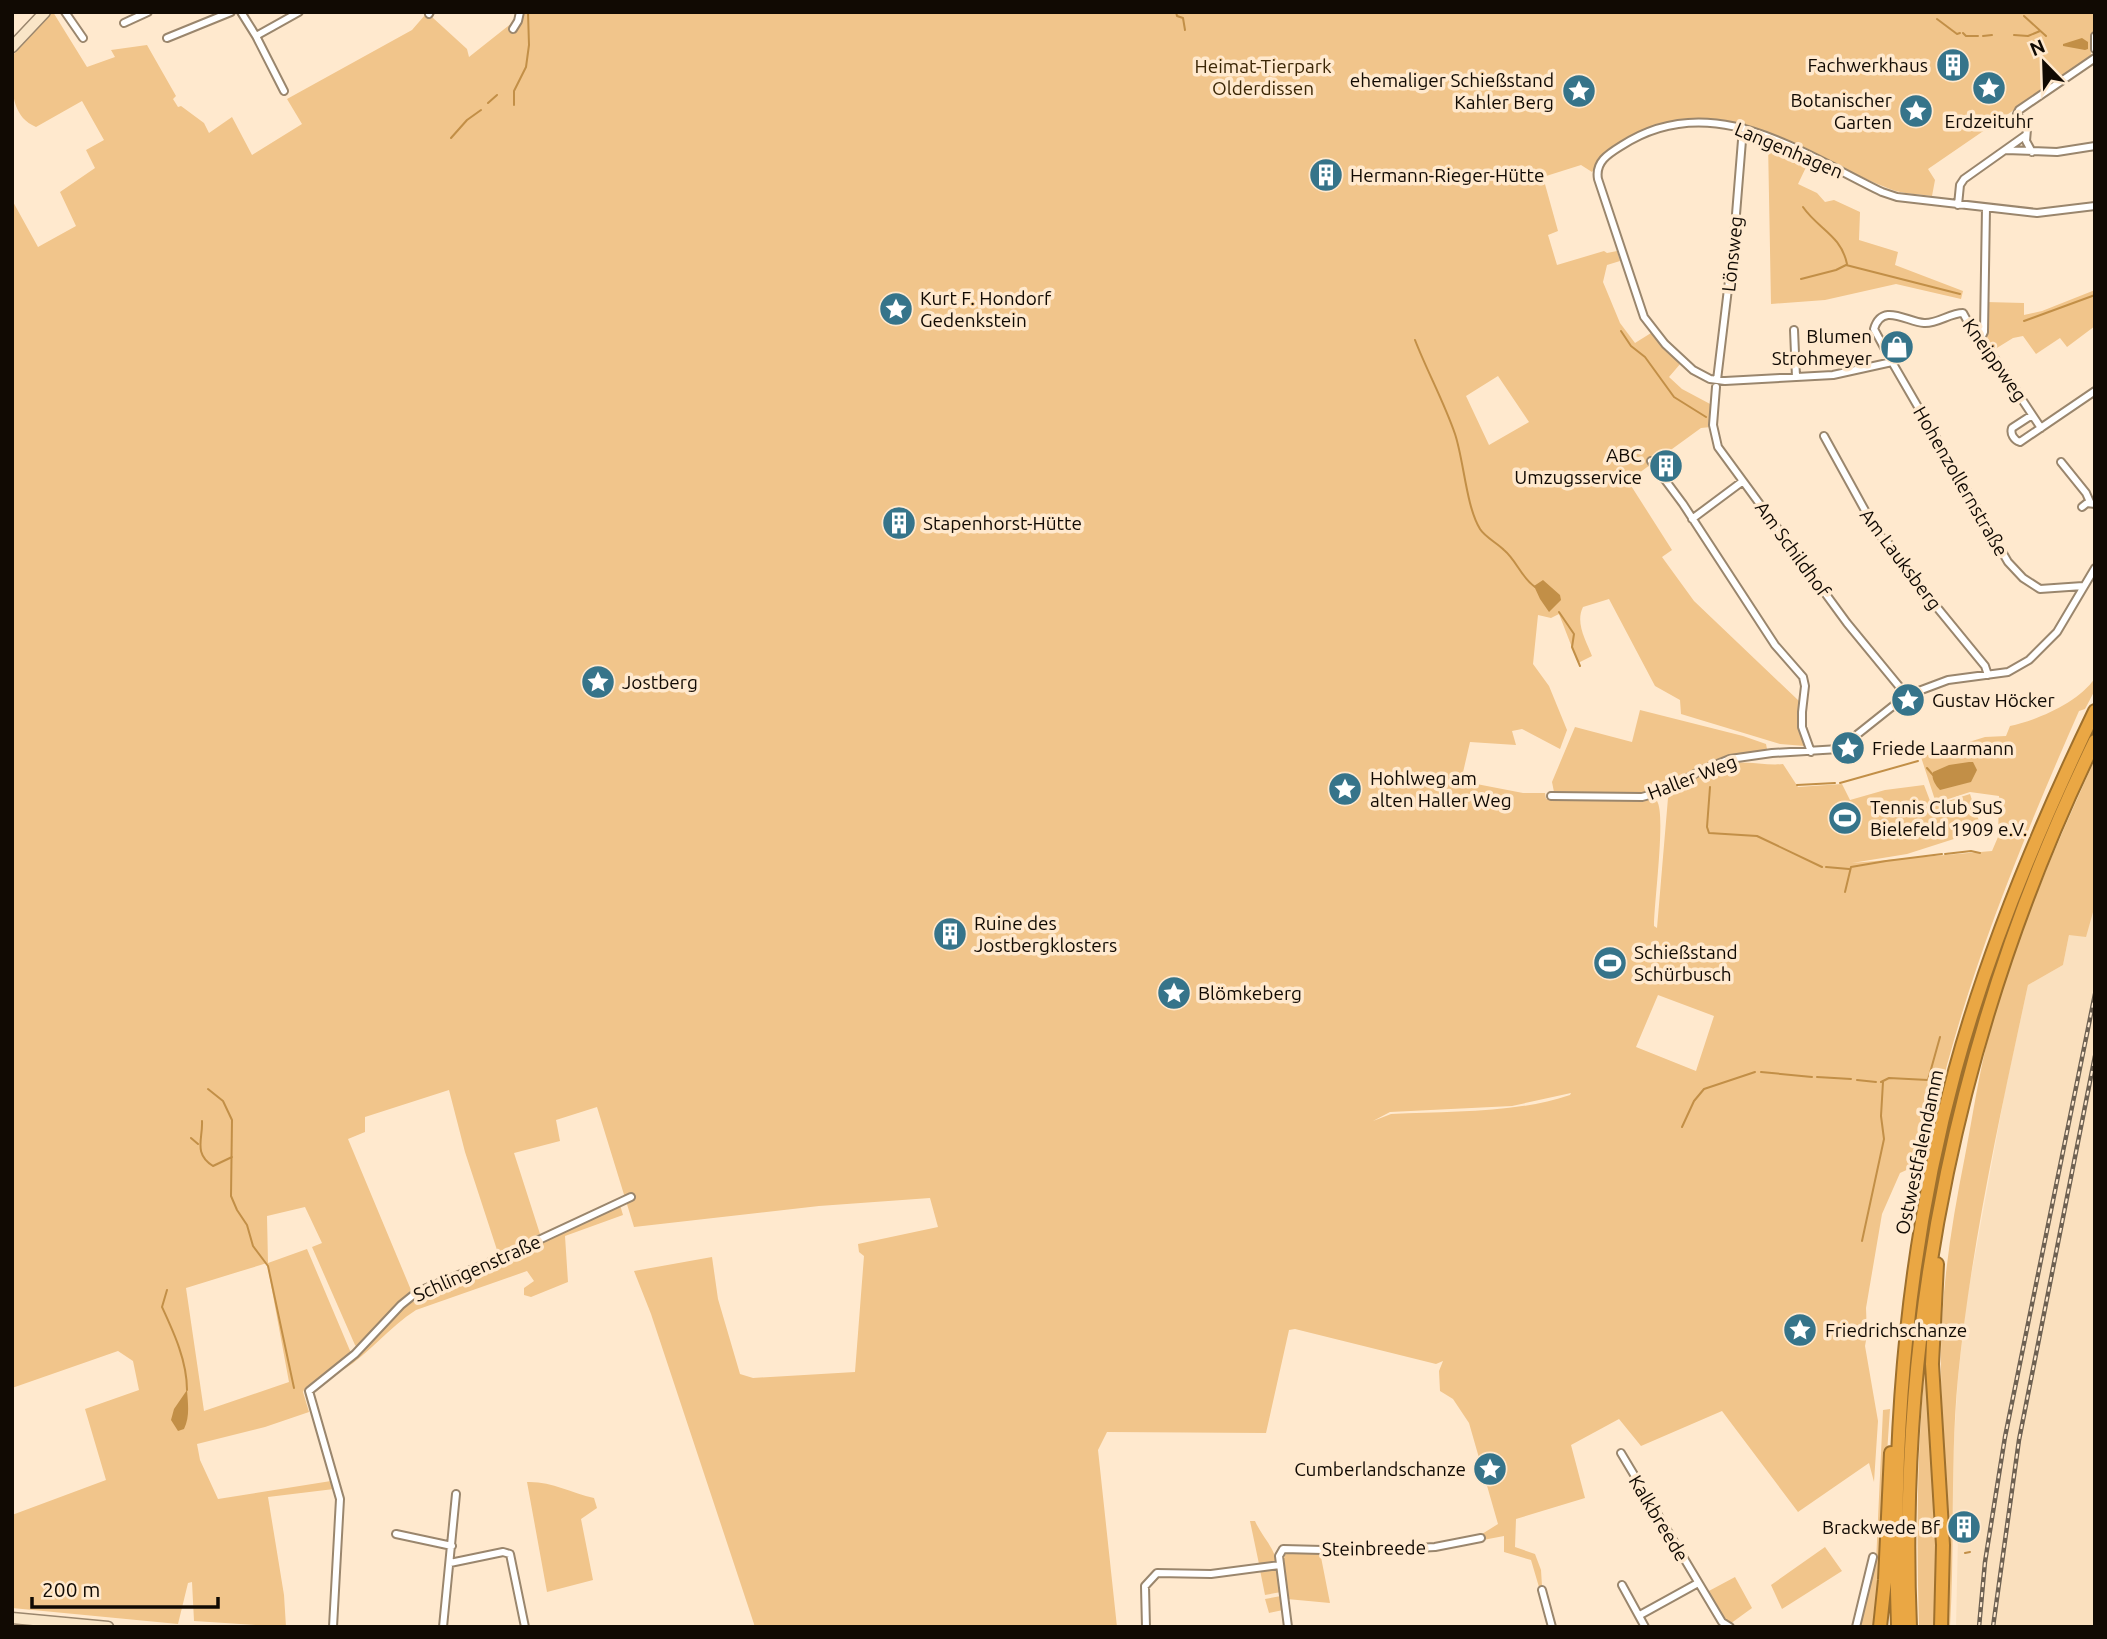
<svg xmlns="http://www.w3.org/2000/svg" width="2107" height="1639" font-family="Ubuntu,sans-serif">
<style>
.built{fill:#fae0be}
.green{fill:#f1c58b;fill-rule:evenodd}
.water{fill:#c28f47}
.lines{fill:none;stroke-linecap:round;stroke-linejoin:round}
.stream{stroke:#c28f47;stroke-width:2}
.street-casing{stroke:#9a866d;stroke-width:10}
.secondary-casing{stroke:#9a866d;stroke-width:13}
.highway-casing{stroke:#9e702d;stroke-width:16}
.street{stroke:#fff;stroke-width:6}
.secondary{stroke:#f9e5c7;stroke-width:10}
.highway{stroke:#eaa744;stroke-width:12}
.rail-casing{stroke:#6e6152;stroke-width:4.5}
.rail{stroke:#ffe9ce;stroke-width:2;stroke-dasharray:5;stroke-linecap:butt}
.labels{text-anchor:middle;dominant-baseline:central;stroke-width:7;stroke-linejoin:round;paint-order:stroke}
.poi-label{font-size:19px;fill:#110a03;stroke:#ffe9ce;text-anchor:start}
.park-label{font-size:19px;fill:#3b2605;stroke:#ffe9ce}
.street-label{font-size:19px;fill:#110a03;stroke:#ffe9ce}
</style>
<rect width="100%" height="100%" fill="#ffe9ce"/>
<path class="built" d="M2095,905V1627H1956L1958,1536L1954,1535L1952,1472L1958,1378L1966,1304L2005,1091L2028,985L2063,965L2069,935L2092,915Z"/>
<path class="green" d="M53,12L87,67L115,57L111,50L147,45L176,96L173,99L178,107L181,106L204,123L209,133L232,117L252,155L302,124L287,99L412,30L425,15L432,17L467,49L469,57L517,19L520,12H2095C2095,28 2090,41 2091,57L1928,169L1935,180L1932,196C1919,194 1903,194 1890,189C1807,158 1735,91 1642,132C1622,141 1604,153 1592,172L1581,165L1543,177L1558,231L1548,235L1557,265L1604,251L1607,253L1617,251L1620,261L1607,265L1603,282L1620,323L1635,343L1651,333L1681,363L1669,377L1682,389L1712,405L1711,427L1701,428L1628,481L1672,550L1662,557L1694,601L1799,701L1798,723L1805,746L1780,744L1681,714L1680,700L1655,686L1609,599L1583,607C1575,623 1586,640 1592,656L1578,663L1559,614L1551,618L1538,615L1533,664L1549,686L1567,730L1560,749L1522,729L1512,731L1516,745L1470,742L1461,781L1523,793H1545L1546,799H1654L1657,801C1666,815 1654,902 1654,926L1657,928L1668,798C1681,780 1711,766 1733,763C1749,761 1769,766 1783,764L1798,787L1842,784L1850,800L1885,790L1924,785L1932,806L1970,794L1982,830L1907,854L1852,863L1992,851L1998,837L1999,796L1970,792L1936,803L1921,757L1985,737L2006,736L2010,726C2038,720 2079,702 2095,678V690L2085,709L2079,711C2028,827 1980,943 1947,1065C1938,1099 1931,1134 1923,1169L1916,1167L1927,1115L1923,1114L1913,1167L1900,1173L1882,1214L1866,1308L1867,1335L1865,1346L1878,1421L1874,1482L1869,1463L1798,1512L1722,1411L1641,1446L1619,1419L1571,1445L1585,1498L1516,1519L1515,1547L1535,1554L1541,1570L1542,1586L1539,1587L1531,1560L1504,1552V1536L1483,1540L1482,1534L1498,1524L1469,1423L1453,1399L1440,1391L1439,1371L1443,1361L1436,1364L1295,1329L1289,1330L1266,1433L1107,1432L1098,1450L1117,1627H755L651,1314L634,1271L712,1257L718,1299L740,1374L753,1378L855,1372L864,1256L859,1252L858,1244L938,1227L930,1198L819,1206L634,1227L597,1107L556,1120L560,1141L514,1153L540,1234L498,1253L465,1152L449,1090L365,1117V1132L348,1139L411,1290L357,1347L355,1345L312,1247L322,1243L305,1207L267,1216L268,1263L307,1249L351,1353L305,1388L303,1392L309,1412L265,1427L197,1444L200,1460L218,1499L331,1481L334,1489L268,1497L284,1595L286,1627L194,1621L192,1582L188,1583L178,1624L12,1608V1515L106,1480L85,1409L139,1390L133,1361L118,1351L12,1388V200L38,247L76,226L60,192L95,168L86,150L104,140L82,101L36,127C8,116 12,80 12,56ZM903,299L908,300L910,302L899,318L902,323L898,325L891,320L882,304L883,301ZM1498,376L1529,422L1489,445L1466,396ZM1658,995L1714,1016L1696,1071L1636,1047ZM1571,1093L1570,1095C1513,1114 1450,1111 1391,1114L1373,1121L1390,1112L1512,1106ZM267,1263L289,1382L204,1411L186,1288Z
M1768,142L1809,161L1798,184L1817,193L1825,202L1834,200L1860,212L1859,240L1898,252L1895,265L1963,291L1961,299L1896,284L1825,300L1771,304Z
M2095,290V326L2067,347L2060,338L2036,354L2023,336L2013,338L1992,351C1984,337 1986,318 1986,302L2024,303V315L2042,311Z
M1640,710L1743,736L1766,744L1767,749L1714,762L1662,789L1642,794L1554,792L1552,782L1575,727L1632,742Z
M2095,759V905L2086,937L2069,935L2063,965L2028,985C2000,1115 1971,1246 1958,1377C1950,1460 1955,1544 1950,1627H1947C1954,1540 1941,1454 1941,1367C1940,1296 1951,1226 1965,1156C1973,1115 1979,1072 1990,1031C2015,937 2055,848 2095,759Z
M620,1205L623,1215L565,1236L568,1282L531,1297L524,1295V1288L534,1281L527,1271L416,1310C389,1327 370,1353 343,1370L410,1301L414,1302L472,1278L471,1273Z
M1929,1328L1940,1562L1936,1627H1919C1916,1527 1917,1427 1929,1328Z
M1890,1409L1876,1617L1873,1627H1860L1876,1562L1883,1410Z
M527,1482C551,1481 571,1493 594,1498L597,1508L581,1519L593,1580L547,1592Z
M1250,1521H1255C1261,1535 1273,1546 1276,1560L1273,1563L1259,1564Z
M1825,1547L1842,1571L1782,1609L1771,1585Z
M1291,1551L1320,1552L1330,1603L1287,1599L1283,1561L1285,1555Z
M1276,1568L1280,1573L1281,1592L1265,1595L1260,1570Z
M1735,1577L1752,1608L1730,1624L1724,1621L1707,1592Z
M1281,1596L1283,1610L1269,1613L1265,1599Z"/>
<path class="water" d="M2082,38L2088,42V49L2085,50L2063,46V44Z
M1543,580L1560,595L1561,600L1549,612L1540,599L1534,586Z
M1969,762H1973L1977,770L1971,782L1940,790C1935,785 1931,778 1933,772L1949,765Z
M187,1390C188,1404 190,1417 184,1429L178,1431L171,1420L174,1409Z"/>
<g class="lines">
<path class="stream" d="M1176,12L1177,16L1183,18L1185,30
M2024,16L2046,36
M1937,19L1957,34L1960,33
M1963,33L1966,36H1978
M2014,35L2028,36L2040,31
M1983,36L1992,35
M488,103L497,95
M514,105V91L526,67L529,45L528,12
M451,138L467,120L481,110
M1803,207C1818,229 1841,235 1847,264
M1801,279L1836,270L1846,265L1960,294
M2024,321L2095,295
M1621,331L1631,346L1645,357L1674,397L1706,417
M1415,340C1427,371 1444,402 1455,434C1464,461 1466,506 1480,529C1485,537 1497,543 1504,550C1517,561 1520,576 1535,587
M1559,612L1574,634L1572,647L1580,666
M1927,768L1933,775
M1840,783L1918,761
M1797,785L1835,783
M1710,787L1707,827L1709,833L1757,836L1822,867
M1945,854L1971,851L1980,853
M1826,867L1849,869
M1845,892L1851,867L1886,861L1942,854
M1761,1072L1812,1077
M1817,1077L1851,1079
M1857,1080L1876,1082
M1881,1082L1889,1078L1928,1080L1940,1037
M208,1089L223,1101L232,1120L231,1196L237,1210L247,1225L253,1246L268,1266L294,1388
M202,1121C203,1139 193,1153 213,1166L232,1157
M1682,1127L1694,1101L1704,1089L1755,1072
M191,1138L198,1144
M1862,1241L1884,1139L1881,1116L1883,1082
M167,1290L162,1307C174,1333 187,1361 187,1390
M1965,1553L1970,1552"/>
<g class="street-casing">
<path id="street" d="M65,12L83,38
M241,12L256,36L284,91
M429,14L430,12
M124,23L148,12
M513,29L518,21L520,12
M256,36L299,12
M2095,36V49
M167,38L231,12
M2006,150L2057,152L2095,146
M2032,152L2026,141L2027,129L2017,114L2019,110L2095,58
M1958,205L1960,185L1964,179L2026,135
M1794,330L1796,377
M1981,338L1984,332L1986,208
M1892,362L1874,329C1882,302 1907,322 1924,323C1937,324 1950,313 1963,313L1975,335L1981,338L2041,428
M1717,380L1734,239L1743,128
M1716,387L1713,425L1718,447L1847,623L1907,696
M2032,415L2012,428C2010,434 2014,440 2020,442L2095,391
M1824,436L1878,534L1889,544L1931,600L1985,666L1988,675
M1651,461L1683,504L1775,645L1803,677L1805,686L1802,712V727L1811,752
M2061,462L2086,493L2090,502
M2082,507L2087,503L2095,504
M1692,519L1743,481
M2083,586L2040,589L2023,578L2008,562L1892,362L1833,375L1725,381L1710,379L1693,370L1665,344L1644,317L1598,179C1595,162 1608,154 1621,146C1711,87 1799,152 1882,192L1897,197L2037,213L2095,206
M1551,796L1642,797L1664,791L1700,771L1730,759L1772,753L1839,749L1898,702L1916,692L1948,680L2008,672L2029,660L2057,632L2095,568
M1621,1453L1722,1622L1730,1627
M396,1534L452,1546
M450,1563L503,1552L510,1554L525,1627
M1622,1585L1645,1627
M1542,1590L1552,1627
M1640,1615L1698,1583
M333,1627L340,1499L309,1391L355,1354L401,1305L417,1292L498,1259L631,1197
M443,1627L456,1494
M1146,1627L1145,1586L1157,1573L1211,1574L1280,1565
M1288,1627L1279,1556L1283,1549L1362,1551L1435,1547L1481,1538
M1856,1627L1873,1557"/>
</g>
<g class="secondary-casing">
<path id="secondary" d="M12,47L45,12
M12,1618L108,1627"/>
</g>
<g class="highway-casing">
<path id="highway" d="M1937,1264L1932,1364L1943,1545L1941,1627
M1880,1627L1885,1580L1891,1453
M1898,1627C1891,1440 1906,1251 1955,1071C1989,946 2039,827 2095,711
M1910,1627C1897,1319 1960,1018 2095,741"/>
</g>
<use href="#street" class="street"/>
<use href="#secondary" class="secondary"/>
<use href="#highway" class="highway"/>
<g class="rail-casing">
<path id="rail" d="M1979,1627L1985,1562L2005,1437L2095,994
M1993,1627L2019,1440L2095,1056"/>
</g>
<use href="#rail" class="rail"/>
</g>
<defs>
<g id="building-disc" transform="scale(1.75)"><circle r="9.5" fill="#36748a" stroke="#ffe9ce"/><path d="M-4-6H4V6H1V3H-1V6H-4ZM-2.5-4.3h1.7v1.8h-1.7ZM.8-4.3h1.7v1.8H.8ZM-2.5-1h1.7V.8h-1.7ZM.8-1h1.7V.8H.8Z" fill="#fff"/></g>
<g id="sight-disc" transform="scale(1.75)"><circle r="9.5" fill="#36748a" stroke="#ffe9ce"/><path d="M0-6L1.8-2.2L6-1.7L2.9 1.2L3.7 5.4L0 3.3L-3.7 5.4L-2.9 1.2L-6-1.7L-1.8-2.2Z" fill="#fff"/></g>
<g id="shop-disc" transform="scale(1.75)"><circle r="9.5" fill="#36748a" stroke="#ffe9ce"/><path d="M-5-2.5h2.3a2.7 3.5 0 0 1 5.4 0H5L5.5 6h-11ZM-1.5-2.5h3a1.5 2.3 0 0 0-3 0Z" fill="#fff"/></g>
<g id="stadium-disc" transform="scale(1.75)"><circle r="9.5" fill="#36748a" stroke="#ffe9ce"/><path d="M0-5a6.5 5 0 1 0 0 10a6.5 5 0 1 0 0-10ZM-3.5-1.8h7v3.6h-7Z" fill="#fff"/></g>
</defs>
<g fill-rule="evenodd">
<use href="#building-disc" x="1953" y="65"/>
<use href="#sight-disc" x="1989" y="88"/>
<use href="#sight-disc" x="1579" y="91"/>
<use href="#sight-disc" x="1916" y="111"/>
<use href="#building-disc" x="1326" y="175"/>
<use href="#sight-disc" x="896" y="309"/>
<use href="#shop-disc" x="1897" y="347"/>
<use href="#building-disc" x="1666" y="466"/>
<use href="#building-disc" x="899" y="523"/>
<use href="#sight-disc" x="598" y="682"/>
<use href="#sight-disc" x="1908" y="700"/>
<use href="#sight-disc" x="1848" y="748"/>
<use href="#sight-disc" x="1345" y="789"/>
<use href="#stadium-disc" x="1845" y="818"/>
<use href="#building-disc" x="950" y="934"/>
<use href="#stadium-disc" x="1610" y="963"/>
<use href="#sight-disc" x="1174" y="993"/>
<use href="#sight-disc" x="1800" y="1330"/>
<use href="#sight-disc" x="1490" y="1469"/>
<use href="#building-disc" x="1964" y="1527"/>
</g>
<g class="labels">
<g class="poi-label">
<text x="1928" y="65" text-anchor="end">Fachwerkhaus</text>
<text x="1554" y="80" text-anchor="end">ehemaliger Schießstand<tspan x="1554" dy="22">Kahler Berg</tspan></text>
<text x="1892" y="100" text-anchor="end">Botanischer<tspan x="1892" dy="22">Garten</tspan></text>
<text x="1989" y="121" text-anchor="middle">Erdzeituhr</text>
<text x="1350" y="175">Hermann-Rieger-Hütte</text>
<text x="920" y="298">Kurt F. Hondorf<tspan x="920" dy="22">Gedenkstein</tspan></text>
<text x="1872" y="336" text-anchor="end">Blumen<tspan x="1872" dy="22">Strohmeyer</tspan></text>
<text x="1642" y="455" text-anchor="end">ABC<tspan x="1642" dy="22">Umzugsservice</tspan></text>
<text x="923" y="523">Stapenhorst-Hütte</text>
<text x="622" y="682">Jostberg</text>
<text x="1932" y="700">Gustav Höcker</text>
<text x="1872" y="748">Friede Laarmann</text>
<text x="1370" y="778">Hohlweg am<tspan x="1370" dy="22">alten Haller Weg</tspan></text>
<text x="1870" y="807">Tennis Club SuS<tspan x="1870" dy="22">Bielefeld 1909 e.V.</tspan></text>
<text x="974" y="923">Ruine des<tspan x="974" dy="22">Jostbergklosters</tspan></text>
<text x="1634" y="952">Schießstand<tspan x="1634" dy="22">Schürbusch</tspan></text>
<text x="1198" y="993">Blömkeberg</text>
<text x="1825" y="1330">Friedrichschanze</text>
<text x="1466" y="1469" text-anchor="end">Cumberlandschanze</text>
<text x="1940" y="1527" text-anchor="end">Brackwede Bf</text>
</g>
<g class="park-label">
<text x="1263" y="66">Heimat-Tierpark<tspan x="1263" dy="22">Olderdissen</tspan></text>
</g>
<g class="street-label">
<text transform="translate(1789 150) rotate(23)">Langenhagen</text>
<text transform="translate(1732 254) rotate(-84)">Lönsweg</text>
<text transform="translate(1995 360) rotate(55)">Kneippweg</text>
<text transform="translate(1961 481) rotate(60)">Hohenzollernstraße</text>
<text transform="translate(1793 549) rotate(54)">Am Schildhof</text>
<text transform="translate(1901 559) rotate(53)">Am Lauksberg</text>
<text transform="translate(1692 777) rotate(-21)">Haller Weg</text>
<text transform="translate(1919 1152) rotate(-78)">Ostwestfalendamm</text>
<text transform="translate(477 1268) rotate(-24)">Schlingenstraße</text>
<text transform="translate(1659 1518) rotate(59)">Kalkbreede</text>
<text transform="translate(1374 1548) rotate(-1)">Steinbreede</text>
</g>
</g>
<rect width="2107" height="1639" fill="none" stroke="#110a03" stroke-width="28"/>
<g transform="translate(2044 63) rotate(337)" stroke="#ffe9ce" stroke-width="5" paint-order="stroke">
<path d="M0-5L12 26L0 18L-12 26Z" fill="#110a03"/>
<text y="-10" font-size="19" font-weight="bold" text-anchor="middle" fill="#110a03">N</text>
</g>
<path d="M32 1597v10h186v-10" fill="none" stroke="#110a03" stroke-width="3.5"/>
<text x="42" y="1597" font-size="21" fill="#110a03" stroke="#ffe9ce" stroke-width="5" paint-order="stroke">200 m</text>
</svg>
